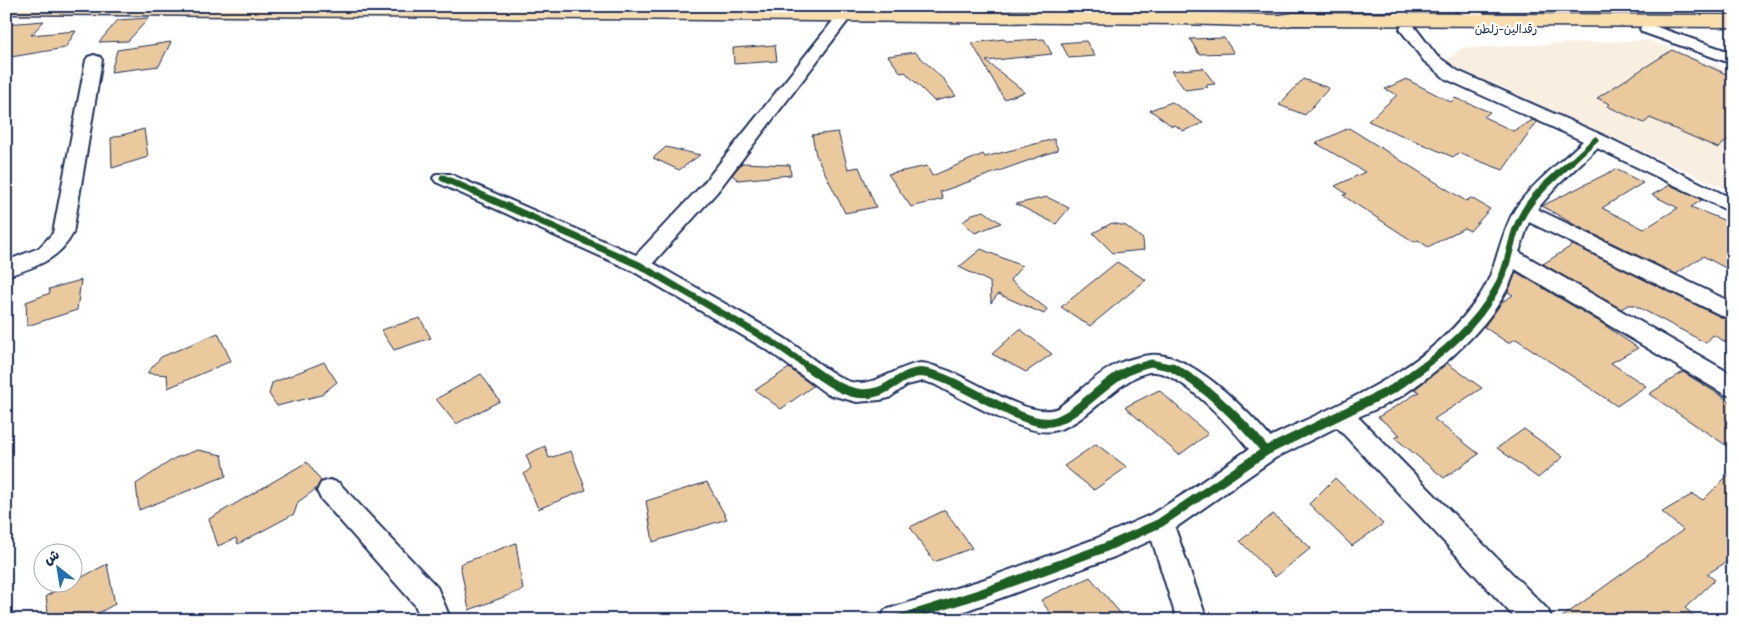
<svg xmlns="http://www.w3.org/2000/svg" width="1739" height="626" viewBox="0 0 1739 626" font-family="Pangolin,'Playpen Sans Arabic',sans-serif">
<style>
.built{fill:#f9efe1}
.green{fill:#afdc9b;stroke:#65867c}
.building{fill:#eaca9c;stroke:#1b2f5e}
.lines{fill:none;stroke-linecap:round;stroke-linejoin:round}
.minor-casing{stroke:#1b2f5e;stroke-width:4}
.primary-casing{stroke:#1b2f5e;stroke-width:3}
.minor{fill:#fff;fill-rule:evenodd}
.primary{fill:#f9deab;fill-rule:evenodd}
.cycleway-far2-casing{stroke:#fff;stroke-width:8}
.cycleway-far1-casing{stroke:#fff;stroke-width:10}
.cycleway-casing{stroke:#fff;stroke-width:12}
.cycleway-far2{stroke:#1b5e20;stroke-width:5.5}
.cycleway-far1{stroke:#1b5e20;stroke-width:7}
.cycleway{stroke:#1b5e20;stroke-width:9}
.labels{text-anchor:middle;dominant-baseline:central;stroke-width:4.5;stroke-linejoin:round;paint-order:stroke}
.far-street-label{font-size:12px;fill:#1b2f5e;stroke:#fff}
</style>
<rect width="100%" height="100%" fill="#fff"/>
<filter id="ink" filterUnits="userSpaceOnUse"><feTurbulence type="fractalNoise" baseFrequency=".02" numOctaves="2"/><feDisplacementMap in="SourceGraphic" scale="10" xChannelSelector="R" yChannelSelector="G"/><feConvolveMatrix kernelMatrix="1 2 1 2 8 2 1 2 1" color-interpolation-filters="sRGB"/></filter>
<g filter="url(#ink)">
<polygon class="built" points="1649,40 1733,73 1733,192 1444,62 1462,48"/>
<polygon class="green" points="1462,6 1733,6 1733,8 1652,10 1467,9"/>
<g class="building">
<polygon points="149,18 128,41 99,42 118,20"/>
<polygon points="44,21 31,35 76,31 65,48 11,57 6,62 6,24"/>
<polygon points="1224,38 1234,53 1199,54 1190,39"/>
<polygon points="1004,39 1006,41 1044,39 1052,54 986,61 1025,92 1004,99 972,43"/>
<polygon points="1086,41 1095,56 1069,58 1061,43"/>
<polygon points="171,42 159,66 111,72 117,50"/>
<polygon points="775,45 777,61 734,64 733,48"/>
<polygon points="1672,50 1733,77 1733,136 1718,148 1650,118 1644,123 1607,106 1610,104 1597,98"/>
<polygon points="915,52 944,80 956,96 934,101 905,72 901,73 888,56"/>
<polygon points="1203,68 1215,84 1206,85 1208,87 1185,90 1171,71"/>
<polygon points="1303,79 1329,88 1305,115 1279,105"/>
<polygon points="1406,79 1451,102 1455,98 1490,112 1484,117 1513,131 1533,120 1537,122 1503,170 1458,153 1453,157 1368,121 1397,95 1385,89"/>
<polygon points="1172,102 1203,123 1183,131 1175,125 1172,126 1150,110"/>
<polygon points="1349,128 1466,201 1471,198 1490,209 1470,231 1464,228 1428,247 1418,240 1414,242 1348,199 1343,195 1347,194 1335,186 1365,172 1316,143"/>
<polygon points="144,129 148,157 112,168 111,138"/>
<polygon points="838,132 848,169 859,167 876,207 845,213 816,155 812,135"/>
<polygon points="1054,139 1058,150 940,192 943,199 911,207 888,174 927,166 932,176 983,154 985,157"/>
<polygon points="666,147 700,155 679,170 653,158"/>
<polygon points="742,163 790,165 791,175 738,180 732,175"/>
<polygon points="1616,169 1643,183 1602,208 1644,229 1678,208 1652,195 1670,185 1702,200 1691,207 1731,223 1726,231 1733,234 1733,272 1703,256 1676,274 1575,225 1542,206"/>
<polygon points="1047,197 1069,208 1056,224 1016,204"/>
<polygon points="984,211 1001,223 975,233 963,222 972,214"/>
<polygon points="1112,223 1126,226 1143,239 1144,250 1113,253 1093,233"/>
<polygon points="1573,245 1733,323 1733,346 1713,335 1706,343 1634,305 1628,305 1621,309 1543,264"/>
<polygon points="981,249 1022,266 1010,280 1047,309 1044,314 998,294 991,303 990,282 959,267"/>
<polygon points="1117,262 1146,280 1090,326 1061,307"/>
<polygon points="1516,272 1600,322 1638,348 1611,363 1646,386 1617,406 1516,339 1508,343 1484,327 1502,302 1513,295 1508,292"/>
<polygon points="81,280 77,310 27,326 26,302 50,293 49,289"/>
<polygon points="420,318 431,338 394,350 381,330"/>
<polygon points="1020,329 1052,354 1026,372 992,354"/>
<polygon points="218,333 231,361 168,388 167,375 147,373 161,357"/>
<polygon points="324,362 337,382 321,395 277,406 269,394 272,383"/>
<polygon points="1447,363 1482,388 1434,419 1479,454 1444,478 1395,438 1400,435 1378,417 1419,392 1415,389"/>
<polygon points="789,368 813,386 781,409 755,390"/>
<polygon points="1683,372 1733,403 1733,450 1649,394"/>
<polygon points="481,374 500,401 456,424 436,399"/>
<polygon points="1159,390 1208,434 1179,455 1125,407"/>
<polygon points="1524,429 1563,457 1538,478 1497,448"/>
<polygon points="1096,444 1127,467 1094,490 1064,466"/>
<polygon points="545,446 549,458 571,451 586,490 538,509 524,474 531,468 526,455"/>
<polygon points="198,450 222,455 226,476 139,510 136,484 175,458"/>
<polygon points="307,462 321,481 316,489 298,502 294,514 238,544 236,538 218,546 209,519"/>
<polygon points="1733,470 1733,558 1707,574 1715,580 1685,608 1700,620 1558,620 1683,530 1662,512 1693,494 1703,500"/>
<polygon points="1335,478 1383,524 1352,546 1309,504"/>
<polygon points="707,482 727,519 653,542 646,501"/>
<polygon points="945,510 972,548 934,562 910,527"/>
<polygon points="1273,514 1311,548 1275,577 1240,541"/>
<polygon points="516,543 523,590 469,610 460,564"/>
<polygon points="107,564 115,604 86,620 49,620 46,596"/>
<polygon points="1090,577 1126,620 1055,620 1041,600"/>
</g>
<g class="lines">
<defs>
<g id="minor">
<polygon points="1078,6 1093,6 1097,18 1094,21 1084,21"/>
<polygon points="1398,6 1413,6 1402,22 1397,24 1389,19"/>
<polygon points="1448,6 1468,6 1491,17 1494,20 1491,23 1481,23"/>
<path d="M845,10L853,15L850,18L717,192L653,263C696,288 741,312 784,338C804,351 822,368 843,379C870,393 894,366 921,363C927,363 934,366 940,368C971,376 1028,421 1058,408C1074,396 1099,372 1117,364C1126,360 1140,356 1150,355C1189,350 1247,410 1270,437C1345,401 1428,370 1478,298C1497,272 1498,239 1514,211C1527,188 1563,160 1583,141L1446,79L1424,61L1402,32L1400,29L1402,26H1414L1436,55L1458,71L1602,135L1733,199V213L1597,148L1558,185L1537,209L1733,303V321L1529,222L1519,252L1733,375V396L1724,394L1515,269C1503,316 1442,369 1403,395C1389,404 1373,410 1358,417L1548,610L1552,620H1517L1337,427L1275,458L1175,528L1207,620H1177L1152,540L1114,557L940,620H881L885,610L982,580L1095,539L1150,515L1184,494L1249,449C1232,428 1178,367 1149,372C1131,376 1118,389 1104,400C1089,412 1073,427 1053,431C1026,437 959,397 934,384L923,381L907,385L889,398L880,400L857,402L827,394L769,351L631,270L436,182L433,178L436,174H450L636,255L703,184L840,12Z"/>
<polygon points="1648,24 1733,53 1733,64 1642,32 1640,29 1642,26"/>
<path d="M94,55L100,57L102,60L73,233C59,260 34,268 6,276V261L39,248L53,233L86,60L88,57Z"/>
<polygon points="330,480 339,483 437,587 451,620 421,620 415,605 321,499 317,491 321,483"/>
</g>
<polygon id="primary" points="6,6 459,6 1181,12 1280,15 1293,13 1733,15 1733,27 1293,25 1280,27 1181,24 6,14"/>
</defs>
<use href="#minor" class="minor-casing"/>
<use href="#primary" class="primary-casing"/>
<use href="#minor" class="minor"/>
<use href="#primary" class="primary"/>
<defs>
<polyline id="cycleway-far2" points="1570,163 1596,139"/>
<g id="cycleway-far1">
<polyline points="443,178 639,265 777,345 810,368"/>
<polyline points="1133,368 1151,363 1174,368"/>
<path d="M1421,368C1454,345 1488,312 1503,274C1511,253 1512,231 1524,212C1535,193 1555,177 1571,162"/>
</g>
<g id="cycleway">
<path d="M808,367C829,382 853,401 880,391C895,385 908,370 925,373C960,378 1021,427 1051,422C1077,418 1107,376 1137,367"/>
<path d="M1172,367C1210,389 1239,418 1266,451"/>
<polyline points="896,620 982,593 1104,548 1160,523 1266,451 1393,389 1423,367"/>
</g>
</defs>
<use href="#cycleway-far2" class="cycleway-far2-casing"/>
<use href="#cycleway-far1" class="cycleway-far1-casing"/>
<use href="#cycleway" class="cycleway-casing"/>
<use href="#cycleway-far2" class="cycleway-far2"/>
<use href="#cycleway-far1" class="cycleway-far1"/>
<use href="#cycleway" class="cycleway"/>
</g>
</g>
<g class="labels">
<g class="far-street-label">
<text x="1506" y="29">رقدالين-زلطن</text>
</g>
</g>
<rect width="1739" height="626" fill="none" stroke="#fff" stroke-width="25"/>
<rect x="12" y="12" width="1714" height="601" fill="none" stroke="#1b2f5e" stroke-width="2" filter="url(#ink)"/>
<g transform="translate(58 568) rotate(329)"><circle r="24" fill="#ffffff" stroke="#a4acbf"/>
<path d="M0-4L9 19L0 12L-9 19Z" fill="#1f6fb2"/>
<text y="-8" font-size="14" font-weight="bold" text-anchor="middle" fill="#1b2f5e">ش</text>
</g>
</svg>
